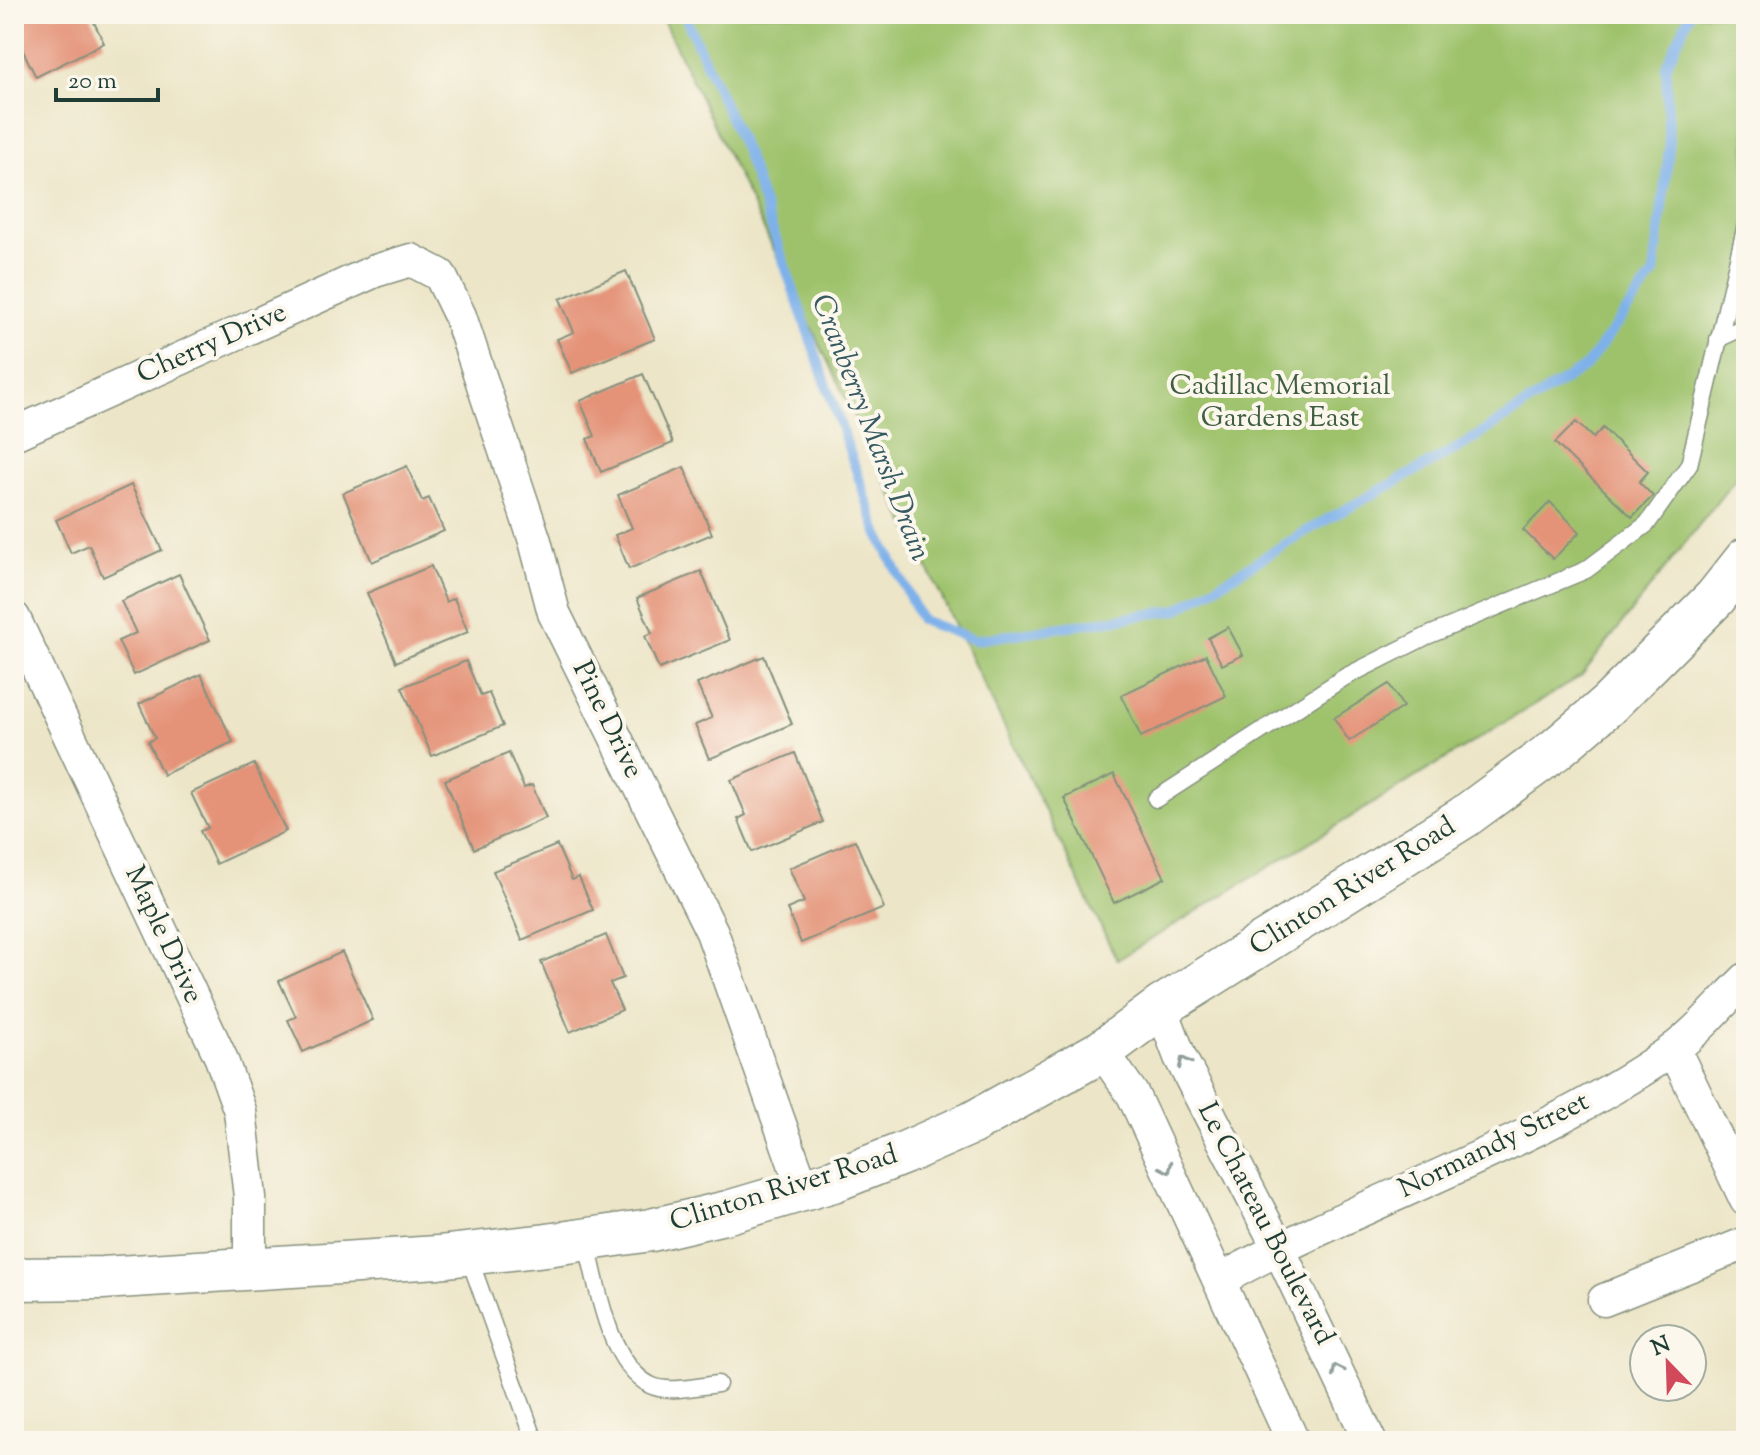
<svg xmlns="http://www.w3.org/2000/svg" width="1760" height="1455" viewBox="0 0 1760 1455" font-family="'Sorts Mill Goudy',serif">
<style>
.green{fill:#9ec26c;stroke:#5e8050;stroke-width:2}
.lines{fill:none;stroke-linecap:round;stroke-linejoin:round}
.stream{stroke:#7eb1ea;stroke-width:10}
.building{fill:#e49378}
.service-casing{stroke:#86917e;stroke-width:19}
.minor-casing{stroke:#86917e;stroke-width:35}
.tertiary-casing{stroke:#86917e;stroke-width:45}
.service{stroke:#fff;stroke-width:16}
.minor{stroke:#fff;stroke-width:32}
.tertiary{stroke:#fff;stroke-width:42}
.oneway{stroke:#8f9e9a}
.labels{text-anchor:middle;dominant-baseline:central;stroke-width:8;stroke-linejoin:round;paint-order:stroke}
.street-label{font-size:28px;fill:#1f3d34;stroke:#fbf7ec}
.park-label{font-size:28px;fill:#3f5e42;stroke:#fbf7ec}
.water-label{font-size:30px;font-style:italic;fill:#375a62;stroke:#fbf7ec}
</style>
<rect width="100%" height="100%" fill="#fbf7ec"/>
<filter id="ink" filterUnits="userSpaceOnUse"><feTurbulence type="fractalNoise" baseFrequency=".0125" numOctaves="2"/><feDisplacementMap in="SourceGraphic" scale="16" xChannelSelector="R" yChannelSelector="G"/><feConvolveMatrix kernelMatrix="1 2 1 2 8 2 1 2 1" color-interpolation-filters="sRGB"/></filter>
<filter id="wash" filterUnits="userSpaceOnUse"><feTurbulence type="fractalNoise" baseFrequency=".006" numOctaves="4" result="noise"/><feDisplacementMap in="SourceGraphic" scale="32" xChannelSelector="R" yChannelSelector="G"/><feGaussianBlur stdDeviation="1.8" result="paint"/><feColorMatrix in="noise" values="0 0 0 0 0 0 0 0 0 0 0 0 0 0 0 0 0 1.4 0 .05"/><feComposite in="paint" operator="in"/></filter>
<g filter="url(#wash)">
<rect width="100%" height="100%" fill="#ece5c7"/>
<polygon class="green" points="660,14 1746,14 1746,465 1581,676 1117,960"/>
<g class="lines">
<polyline class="stream" points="684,14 745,151 878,533 921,620 975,640 1177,610 1315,526 1465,444 1586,366 1654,274 1669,149 1666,66 1690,14"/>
</g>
<g id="blocks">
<g class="building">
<polygon points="14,14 90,14 104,43 36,77 14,33"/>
<polygon points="626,271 655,339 572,373 557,339 574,332 560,299"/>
<polygon points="643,374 673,443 601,472 587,439 595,436 580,401"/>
<polygon points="1576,422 1593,438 1603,428 1648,472 1639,482 1653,496 1632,517 1555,443"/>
<polygon points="407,466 422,501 429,498 444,531 372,562 343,493"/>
<polygon points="684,467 712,534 629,569 615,535 632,528 618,495"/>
<polygon points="131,485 162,550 103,577 89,545 71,553 56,520"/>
<polygon points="1550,502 1580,532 1553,559 1523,530"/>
<polygon points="431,566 446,602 454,598 468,632 396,662 367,593"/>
<polygon points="701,571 730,640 659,669 645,636 652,633 637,598"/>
<polygon points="179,574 210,640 134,675 118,641 136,633 121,601"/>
<polygon points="1228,627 1243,655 1222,665 1208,638"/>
<polygon points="1206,655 1226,696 1141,737 1121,695"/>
<polygon points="764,656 792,724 709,759 695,725 712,718 697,684"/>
<polygon points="466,661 481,696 489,693 503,726 432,756 402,687"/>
<polygon points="201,674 233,742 163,775 148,742 155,738 139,704"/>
<polygon points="1389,684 1403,707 1349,741 1334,718"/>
<polygon points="509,753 524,788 532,785 546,818 474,849 445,780"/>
<polygon points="795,753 823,822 752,852 738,819 746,815 731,780"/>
<polygon points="254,764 286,831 216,864 200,831 208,828 191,793"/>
<polygon points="1114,774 1165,878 1114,903 1064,798"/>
<polygon points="855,840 884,908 801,943 787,909 804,902 789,868"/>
<polygon points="557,845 572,880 579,877 593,910 522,940 493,871"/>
<polygon points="606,935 623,978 610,983 622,1010 570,1032 541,962"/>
<polygon points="342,952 373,1020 303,1052 288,1020 296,1017 279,981"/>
</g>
</g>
</g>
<g filter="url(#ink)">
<use href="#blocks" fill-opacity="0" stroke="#86917e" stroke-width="2"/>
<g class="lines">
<defs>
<g id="service">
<polyline points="1718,339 1746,326"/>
<polyline points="1156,799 1345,677 1427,636 1586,570 1647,524 1689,465 1746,225"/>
<path d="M586,1240C597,1283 607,1362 650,1385C668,1394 699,1386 718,1384"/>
<polyline points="468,1255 535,1441"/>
</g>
<g id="minor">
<polyline points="14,434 375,271 411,260 440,275 460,316 535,541 554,613 712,932 803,1189"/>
<polyline points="14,618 221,1058 240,1111 250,1197 250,1268"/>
<polyline points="1161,1007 1180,1057 1278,1247 1370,1441"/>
<polyline points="1674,1049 1746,1200"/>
<polyline points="1102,1051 1133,1095 1293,1441"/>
<path d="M1220,1280C1367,1198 1532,1148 1671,1051C1698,1032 1722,1002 1746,979"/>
<polyline points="1604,1300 1746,1243"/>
</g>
<polyline id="tertiary" points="14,1279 102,1278 438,1257 547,1245 651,1230 728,1212 833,1181 904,1153 972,1123 1102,1051 1161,1007 1464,817 1555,750 1608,705 1715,598 1746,559"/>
</defs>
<use href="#service" class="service-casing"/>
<use href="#minor" class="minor-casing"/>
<use href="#tertiary" class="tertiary-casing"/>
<use href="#service" class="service"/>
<use href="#minor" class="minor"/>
<use href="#tertiary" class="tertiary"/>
</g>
<defs><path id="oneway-chevron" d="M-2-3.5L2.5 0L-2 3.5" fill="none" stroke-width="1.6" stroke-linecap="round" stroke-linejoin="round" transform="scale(2)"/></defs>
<g class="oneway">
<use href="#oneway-chevron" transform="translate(1184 1062) rotate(-115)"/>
<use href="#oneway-chevron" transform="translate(1167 1168) rotate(65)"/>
<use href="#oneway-chevron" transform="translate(1337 1370) rotate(-116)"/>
</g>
</g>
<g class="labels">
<g class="street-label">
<text transform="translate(212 344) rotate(-24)">Cherry Drive</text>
<text transform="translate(607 720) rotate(64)">Pine Drive</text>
<text transform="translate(1353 887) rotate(-32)">Clinton River Road</text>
<text transform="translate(163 935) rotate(65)">Maple Drive</text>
<text transform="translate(1494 1146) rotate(-26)">Normandy Street</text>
<text transform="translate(784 1189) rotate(-17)">Clinton River Road</text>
<text transform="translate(1265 1224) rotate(63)">Le Chateau Boulevard</text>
</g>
<g class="park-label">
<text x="1280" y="387">Cadillac Memorial<tspan x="1280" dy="32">Gardens East</tspan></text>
</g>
<g class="water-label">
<text transform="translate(870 428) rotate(69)">Cranberry Marsh Drain</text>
</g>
</g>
<rect width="1760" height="1455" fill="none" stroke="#fbf7ec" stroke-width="48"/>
<g transform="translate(1668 1363) rotate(337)"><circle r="38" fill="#fbf7ec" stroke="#a3ada2" stroke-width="2"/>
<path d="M0-6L14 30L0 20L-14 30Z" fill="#d1495b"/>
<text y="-12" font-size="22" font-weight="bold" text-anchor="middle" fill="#1f3d34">N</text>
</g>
<path d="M56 88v12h102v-12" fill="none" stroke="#1f3d34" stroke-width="4"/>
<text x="68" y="88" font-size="24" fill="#1f3d34" stroke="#fbf7ec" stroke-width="6" paint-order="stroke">20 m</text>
</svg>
